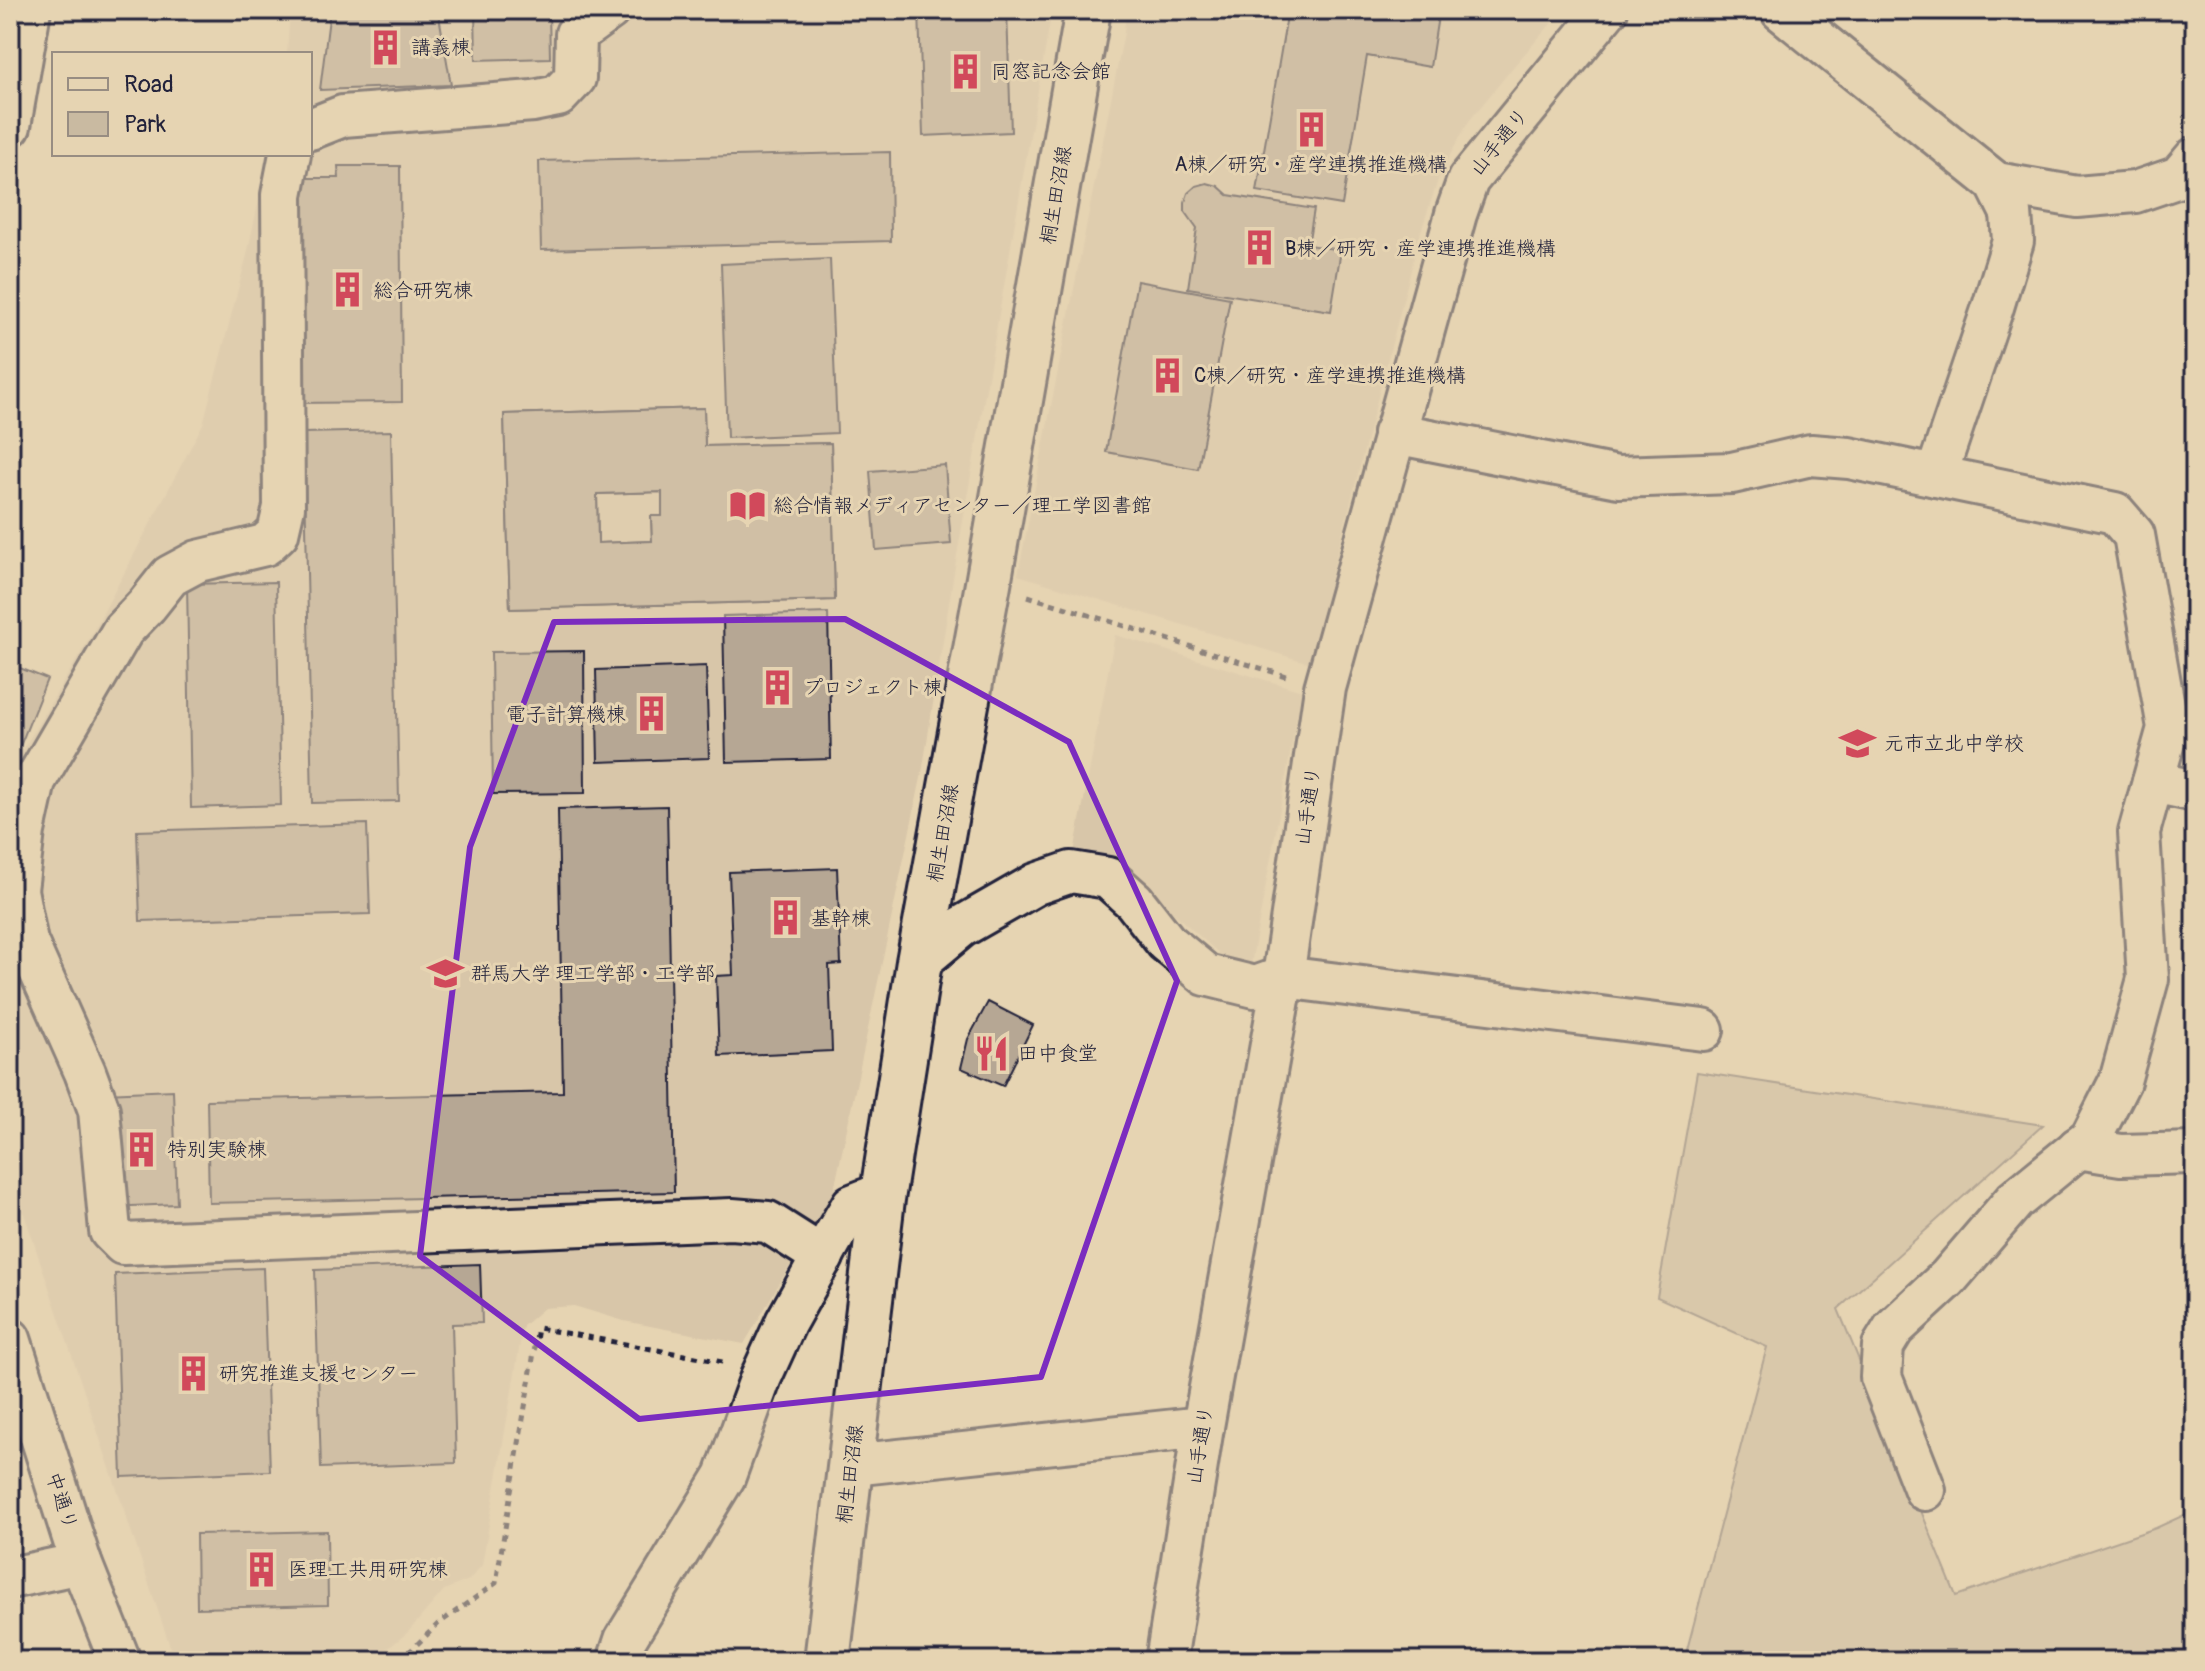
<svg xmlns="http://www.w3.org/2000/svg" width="2205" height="1671" viewBox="0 0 2205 1671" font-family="Pangolin,'Klee One',sans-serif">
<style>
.built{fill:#d8c6a9}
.green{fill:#c9baa1;stroke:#766e6e;stroke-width:2}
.building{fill:#b6a794;stroke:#22223b;stroke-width:2;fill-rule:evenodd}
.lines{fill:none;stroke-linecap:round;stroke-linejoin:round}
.minor-casing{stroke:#22223b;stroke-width:46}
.major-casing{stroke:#22223b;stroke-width:50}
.path{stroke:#22223b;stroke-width:5;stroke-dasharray:6 6;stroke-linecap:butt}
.minor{stroke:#e6d4b2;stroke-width:40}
.major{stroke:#e6d4b2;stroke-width:44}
.marked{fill:none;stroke:#7b2cbf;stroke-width:6;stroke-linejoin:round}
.labels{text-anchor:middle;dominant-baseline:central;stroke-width:6;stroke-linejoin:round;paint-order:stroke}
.poi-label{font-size:20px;fill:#22223b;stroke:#e6d4b2;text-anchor:start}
.street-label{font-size:20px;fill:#22223b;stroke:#e6d4b2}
</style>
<rect width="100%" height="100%" fill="#e6d4b2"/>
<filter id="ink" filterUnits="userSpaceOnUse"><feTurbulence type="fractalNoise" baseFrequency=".0125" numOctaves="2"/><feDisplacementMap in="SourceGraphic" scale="16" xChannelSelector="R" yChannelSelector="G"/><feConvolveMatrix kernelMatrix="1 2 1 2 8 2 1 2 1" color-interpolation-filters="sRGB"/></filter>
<g filter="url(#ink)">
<g class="built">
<polygon points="290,10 1052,10 953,578 922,773 834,1190 744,1344 624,1321 574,1306 544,1308 523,1326 482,1565 469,1580 444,1590 408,1632 385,1651 357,1661 175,1661 10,1172 10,765 24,748 91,636 203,424 247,255 269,154 310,154 310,54 287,54"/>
<polygon points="1126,10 1563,10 1514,66 1469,121 1441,171 1421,231 1309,663 1018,575 1124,33"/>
<polygon points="1115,635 1302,691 1251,964 1222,956 1117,863 1073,858"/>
</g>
<polygon class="green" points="1697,1072 2043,1125 1838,1309 1956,1596 2156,1528 2195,1510 2195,1661 1684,1661 1767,1347 1657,1297"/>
<g class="building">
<polygon points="330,10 438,10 451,85 320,90"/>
<polygon points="475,10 549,10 550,58 476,60"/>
<polygon points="919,10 1007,10 1011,132 923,136"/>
<polygon points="1288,10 1439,10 1430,67 1367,56 1342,205 1257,191"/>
<polygon points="890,152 891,241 541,250 539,161"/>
<polygon points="338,166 400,166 402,402 294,403 292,178 339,178"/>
<polygon points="1207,183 1218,186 1228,195 1314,209 1308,245 1341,250 1331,311 1188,288 1197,228 1185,211 1185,202 1188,193 1196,186"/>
<polygon points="830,259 837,433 727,438 721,264"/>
<polygon points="1137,281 1230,298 1198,469 1106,452"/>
<path d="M704,408L705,446L831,443L835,600L510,609L504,414ZM662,492V516H651L652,541L598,543L597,494Z"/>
<path d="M704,408L705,446L831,443L835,600L510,609L504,414ZM662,492V516H651L652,541L598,543L597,494Z"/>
<polygon points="391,431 399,801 312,803 304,433"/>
<polygon points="945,465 951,544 876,550 870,471"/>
<polygon points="276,582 281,805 191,808 187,584"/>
<polygon points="828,613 831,759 726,762 723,616"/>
<polygon points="584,651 585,793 493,794 491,652"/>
<polygon points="10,664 47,679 16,756 10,753"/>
<polygon points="706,666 709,758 598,762 596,670"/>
<polygon points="667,806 674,1192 209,1203 207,1100 563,1092 558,809"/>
<polygon points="367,824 370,914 140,921 137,831"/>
<polygon points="837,868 841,964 829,965 832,1051 719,1056 716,976 733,975 729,872"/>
<polygon points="988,1002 1033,1025 1003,1086 961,1068 968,1039"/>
<polygon points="173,1090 177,1204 109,1207 105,1093"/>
<polygon points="480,1264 482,1323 452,1324 456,1463 321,1468 315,1270"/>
<polygon points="263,1268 270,1471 122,1477 115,1274"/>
<polygon points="327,1531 328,1605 197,1608 196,1534"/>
</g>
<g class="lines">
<defs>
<g id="minor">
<polyline points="1781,10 1996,183 2011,213 2013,241 1993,307 1936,476"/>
<polyline points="10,126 30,10"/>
<polyline points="310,129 343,116 533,101 558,96 575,78 576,34 609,10"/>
<polyline points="290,154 282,195 284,507 278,533 265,545 198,561 170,576 147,605 123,630 35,781 24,831 17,890 27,942 85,1072 99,1110 110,1231 123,1244 732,1219 768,1222 823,1257"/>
<polyline points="1996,183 2077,197 2135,192 2179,177 2195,158"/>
<polyline points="1394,433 1618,477 1732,473 1811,455 1849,458 2115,513 2134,535 2168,728 2139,832 2148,979 2120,1081 2091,1138 2015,1200 1948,1278 1894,1328 1883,1346 1881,1377 1925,1490"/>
<polyline points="2153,782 2195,791"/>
<polyline points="919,962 961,927 1036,884 1071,872 1108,878 1134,901 1166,942 1206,975 1255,987 1283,977 1703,1030"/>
<polyline points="2078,1148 2121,1155 2195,1153"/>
<polyline points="10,1339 81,1563 120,1661"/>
<polyline points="852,1465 1203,1427"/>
<polyline points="10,1578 81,1563"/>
<polyline points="618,1661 625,1640 725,1476 761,1377 786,1322 831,1241 852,1205 867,1199 882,1199"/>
<polyline points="1166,1661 1203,1427 1283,977 1325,688 1456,214 1468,180 1607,10"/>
</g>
<polyline id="major" points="827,1661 882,1199 919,962 988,584 1088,10"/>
</defs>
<use href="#minor" class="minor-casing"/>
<use href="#major" class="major-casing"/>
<g class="path">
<polyline points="1028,596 1289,677"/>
<polyline points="400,1661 438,1624 496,1583 538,1328 728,1363"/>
</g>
<use href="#minor" class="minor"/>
<use href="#major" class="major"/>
</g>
</g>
<path d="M0 0H2205V1671H0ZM845,619L1069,742L1177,981L1041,1377L639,1419L420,1256L470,847L554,622Z" fill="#e6d4b2" fill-opacity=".55" fill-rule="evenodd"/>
<path class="marked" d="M845,619L1069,742L1177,981L1041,1377L639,1419L420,1256L470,847L554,622Z"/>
<defs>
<symbol id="building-bare" viewBox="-9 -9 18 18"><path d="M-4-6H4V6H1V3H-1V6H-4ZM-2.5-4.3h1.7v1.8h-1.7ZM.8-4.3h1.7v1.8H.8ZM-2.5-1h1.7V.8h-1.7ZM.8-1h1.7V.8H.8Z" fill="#d1495b" stroke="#e6d4b2" stroke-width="2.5" paint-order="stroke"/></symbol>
<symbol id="library-bare" viewBox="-9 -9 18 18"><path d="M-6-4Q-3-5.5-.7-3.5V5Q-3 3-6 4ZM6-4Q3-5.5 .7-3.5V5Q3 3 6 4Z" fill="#d1495b" stroke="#e6d4b2" stroke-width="2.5" paint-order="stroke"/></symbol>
<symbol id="school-bare" viewBox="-9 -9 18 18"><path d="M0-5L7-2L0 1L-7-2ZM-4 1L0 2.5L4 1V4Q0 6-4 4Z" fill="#d1495b" stroke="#e6d4b2" stroke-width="2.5" paint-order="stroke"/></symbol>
<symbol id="university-bare" viewBox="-9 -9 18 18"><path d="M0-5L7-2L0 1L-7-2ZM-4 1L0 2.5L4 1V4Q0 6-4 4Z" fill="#d1495b" stroke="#e6d4b2" stroke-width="2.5" paint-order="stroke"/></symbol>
<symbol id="restaurant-bare" viewBox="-9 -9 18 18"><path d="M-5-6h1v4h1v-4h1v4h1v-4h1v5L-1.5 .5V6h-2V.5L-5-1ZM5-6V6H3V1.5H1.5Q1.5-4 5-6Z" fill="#d1495b" stroke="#e6d4b2" stroke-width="2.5" paint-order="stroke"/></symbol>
</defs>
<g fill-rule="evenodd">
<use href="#building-bare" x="360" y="22" width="51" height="51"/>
<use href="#building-bare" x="940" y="46" width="51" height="51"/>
<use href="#building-bare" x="1286" y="104" width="51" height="51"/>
<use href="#building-bare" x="1234" y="222" width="51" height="51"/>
<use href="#building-bare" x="322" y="264" width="51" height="51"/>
<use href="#building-bare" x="1142" y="350" width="51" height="51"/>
<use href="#library-bare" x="722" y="480" width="51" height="51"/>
<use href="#building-bare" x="752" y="662" width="51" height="51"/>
<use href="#building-bare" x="626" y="688" width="51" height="51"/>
<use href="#school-bare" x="1832" y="718" width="51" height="51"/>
<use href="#building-bare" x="760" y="892" width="51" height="51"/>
<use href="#university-bare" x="420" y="948" width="51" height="51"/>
<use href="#restaurant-bare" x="966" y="1028" width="51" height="51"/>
<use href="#building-bare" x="116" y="1124" width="51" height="51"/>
<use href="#building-bare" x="168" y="1348" width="51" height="51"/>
<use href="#building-bare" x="236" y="1544" width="51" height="51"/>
</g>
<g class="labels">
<g class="poi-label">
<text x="411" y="47">講義棟</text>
<text x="991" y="71">同窓記念会館</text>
<text x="1311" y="164" text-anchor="middle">A棟／研究・産学連携推進機構</text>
<text x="1285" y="248">B棟／研究・産学連携推進機構</text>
<text x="373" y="290">総合研究棟</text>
<text x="1194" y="375">C棟／研究・産学連携推進機構</text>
<text x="773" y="505">総合情報メディアセンター／理工学図書館</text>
<text x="803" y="687">プロジェクト棟</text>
<text x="626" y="714" text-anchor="end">電子計算機棟</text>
<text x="1884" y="743">元市立北中学校</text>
<text x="811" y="918">基幹棟</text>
<text x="471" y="973">群馬大学 理工学部・工学部</text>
<text x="1018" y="1053">田中食堂</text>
<text x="167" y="1149">特別実験棟</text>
<text x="219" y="1373">研究推進支援センター</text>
<text x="288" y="1569">医理工共用研究棟</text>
</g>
<g class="street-label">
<text transform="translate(1499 142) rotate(-51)">山手通り</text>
<text transform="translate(1056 195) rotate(-80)">桐生田沼線</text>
<text transform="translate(1308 806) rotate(-82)">山手通り</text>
<text transform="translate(943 833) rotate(-80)">桐生田沼線</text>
<text transform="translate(1200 1445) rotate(-81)">山手通り</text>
<text transform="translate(850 1474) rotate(-83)">桐生田沼線</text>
<text transform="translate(62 1501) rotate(72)">中通り</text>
</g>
</g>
<rect width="2205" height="1671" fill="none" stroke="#e6d4b2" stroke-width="40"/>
<rect x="20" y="20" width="2165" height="1631" fill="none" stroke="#22223b" stroke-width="3" filter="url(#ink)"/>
<rect x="52" y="52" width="260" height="104" fill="#e6d4b2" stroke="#988d82" stroke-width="2"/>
<rect x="68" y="78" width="40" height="12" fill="#e6d4b2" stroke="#988d82" stroke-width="2"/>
<text x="124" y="92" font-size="24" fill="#22223b">Road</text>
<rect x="68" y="112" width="40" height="24" fill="#c9baa1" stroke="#988d82" stroke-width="2"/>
<text x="124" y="132" font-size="24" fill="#22223b">Park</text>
</svg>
